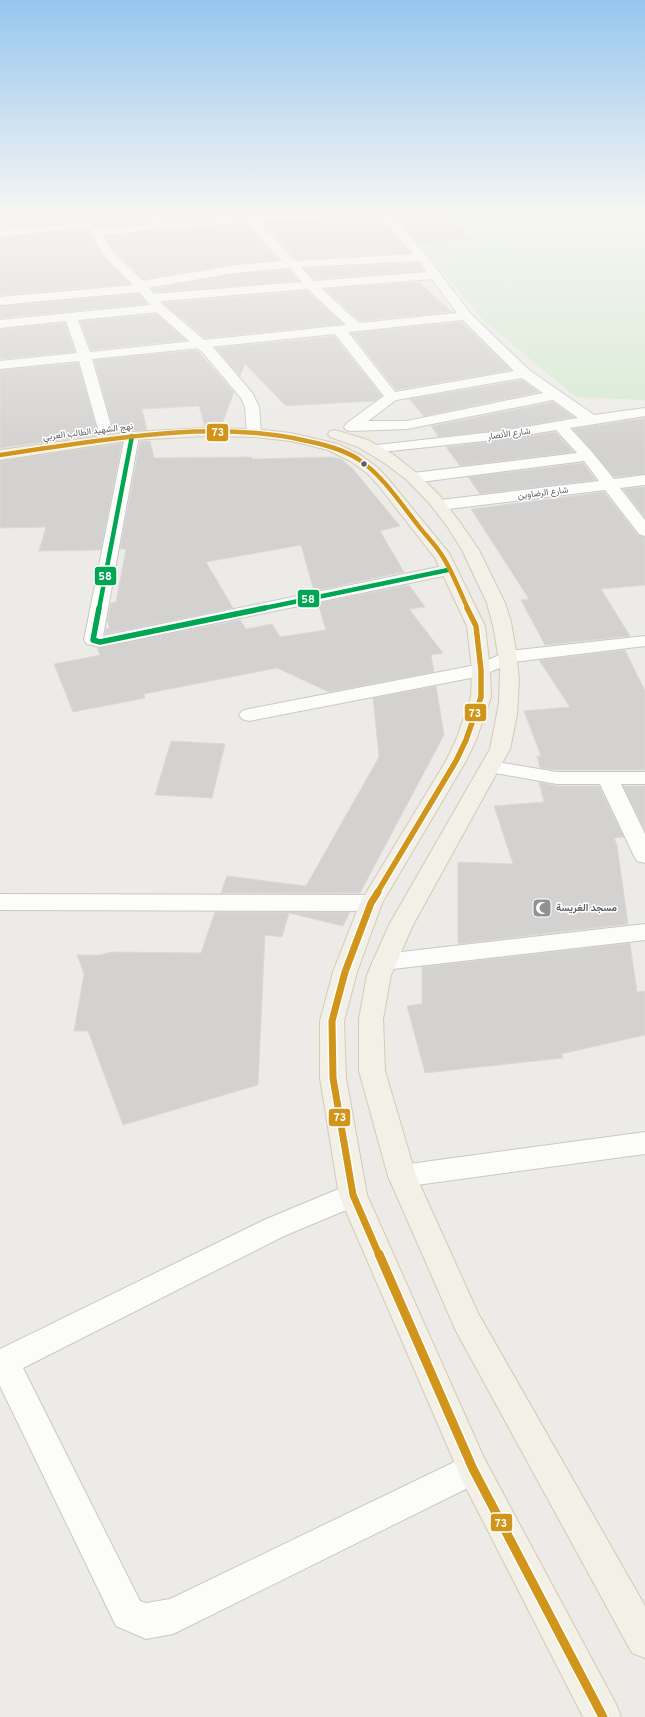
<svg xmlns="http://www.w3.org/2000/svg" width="645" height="1717" viewBox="0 0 645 1717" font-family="Overpass,Vazirmatn,sans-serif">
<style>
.green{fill:#d6e9d2}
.building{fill:#d3d2d0;stroke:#dcdad6}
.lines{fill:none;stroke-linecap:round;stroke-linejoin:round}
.minor-casing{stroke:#c8c8c8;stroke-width:2}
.tertiary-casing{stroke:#c8c8c8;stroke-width:2}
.primary-casing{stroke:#d5cab4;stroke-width:2}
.minor{fill:#fcfcfb;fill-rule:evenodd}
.tertiary{fill:#fcfcfb;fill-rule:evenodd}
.primary{fill:#f3f0e8;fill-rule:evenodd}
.bus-1-far1-casing{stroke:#fff;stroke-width:6}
.bus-1-casing{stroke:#fff;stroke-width:8}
.bus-2-far3-casing{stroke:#fff;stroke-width:6}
.bus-2-far2-casing{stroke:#fff;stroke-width:8}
.bus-2-far1-casing{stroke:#fff;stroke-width:10}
.bus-2-casing{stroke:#fff;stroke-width:12}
.bus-1-far1{stroke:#00a651;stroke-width:4.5}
.bus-1{stroke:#00a651;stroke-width:5.5}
.bus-2-far3{stroke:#d0951a;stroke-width:4.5}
.bus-2-far2{stroke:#d0951a;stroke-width:5.5}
.bus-2-far1{stroke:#d0951a;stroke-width:7}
.bus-2{stroke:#d0951a;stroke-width:9}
.bus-dot{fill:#5c6166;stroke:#fff;stroke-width:1.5}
.labels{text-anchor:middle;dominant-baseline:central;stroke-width:3;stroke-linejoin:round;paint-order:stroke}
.far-street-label{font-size:9px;fill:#5c6166;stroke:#fff}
.poi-label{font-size:10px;font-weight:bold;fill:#5c6166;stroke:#fff;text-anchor:start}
.line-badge{stroke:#fff;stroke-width:1.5}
.badge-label{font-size:11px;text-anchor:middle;font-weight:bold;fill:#fff}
</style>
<rect width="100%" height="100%" fill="#edebe7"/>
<polygon class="green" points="506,211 645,211 645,400 576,397 484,321 397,219"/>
<g class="building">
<polygon points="0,211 142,211 148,223 96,228 89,232 101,255 130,284 0,295 0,238 91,228 94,225 92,222 87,221 0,229"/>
<polygon points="156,211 242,211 243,214 162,222"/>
<polygon points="394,211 412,211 412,214 449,214 473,240 418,244 395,217"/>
<polygon points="382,216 384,222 410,253 296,259 262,222"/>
<polygon points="248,223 254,233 279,260 236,264 143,279 112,249 105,236"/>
<polygon points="418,263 424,271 315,279 304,268"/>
<polygon points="288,270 299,281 154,292 152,289 236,274"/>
<polygon points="419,282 452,312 360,321 325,289"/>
<polygon points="307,291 343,324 205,338 163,303"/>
<polygon points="139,294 147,304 0,318 0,306"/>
<polygon points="156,314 186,340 91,350 80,321"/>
<polygon points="462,322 511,370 396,390 351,333"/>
<polygon points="65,323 75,352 0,359 0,329"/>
<polygon points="334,336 382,396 375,401 286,406 245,364 240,376 216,348"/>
<polygon points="197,350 234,392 221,427 205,427 199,406 142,409 147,430 110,433 113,429 94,360"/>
<polygon points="78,363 97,429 99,433 104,434 0,448 0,370"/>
<polygon points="522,380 539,392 424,416 409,399"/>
<polygon points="553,402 574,417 502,430 439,437 431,426"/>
<polygon points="645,418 645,474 615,477 573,429"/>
<polygon points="555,432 574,452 460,466 446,447 502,440"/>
<polygon points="140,441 150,441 154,458 252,457 252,459 332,457 341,459 353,469 400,526 380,531 404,572 314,591 301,545 206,562 233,608 105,634 106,629 110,628 107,621 111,603 116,602 126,549 120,549"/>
<polygon points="122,443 101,550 39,551 46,527 0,528 0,461"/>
<polygon points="583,463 596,480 480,494 468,477"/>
<polygon points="645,487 645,518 623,489"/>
<polygon points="604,492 638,535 645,537 645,585 601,589 630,636 545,645 521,600 529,599 471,509"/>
<polygon points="409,585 425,607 409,609 443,653 431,655 434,672 329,692 277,668 144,694 145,698 73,712 54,664 100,655 97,648 240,620 246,629 272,624 280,637 326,630 318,603"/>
<polygon points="625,650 645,691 645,770 557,770 540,768 537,756 541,756 524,711 570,707 539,660"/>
<polygon points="436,686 444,735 360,893 221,893 227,876 306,886 379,757 373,698"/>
<polygon points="171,741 225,744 212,798 155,795"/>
<polygon points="539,782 557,786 599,786 624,837 614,838 617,845 628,924 458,944 458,862 513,864 494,806 544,802"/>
<polygon points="623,786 645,786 645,831"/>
<polygon points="215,912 350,912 343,926 289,913 282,937 265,935 258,1085 123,1125 88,1031 74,1031 84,974 77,955 100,955 111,952 201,953"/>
<polygon points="630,943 637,992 645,991 645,1035 561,1054 563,1058 425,1073 407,1006 422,1004 422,967"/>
</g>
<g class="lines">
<defs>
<g id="minor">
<polygon points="143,211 154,211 163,226 161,228 153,228"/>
<path d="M243,211H254L264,228L295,261L413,254L385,221L382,211H392L394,218L426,255L470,313L529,370L594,415L645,408V416L570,428L593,453L614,479L645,475V485L620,488L645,520V536L639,534L605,490L440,510L434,508L432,505L434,502L440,500L599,481L584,461L413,483L408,481L405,478L408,475L413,473L577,453L556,430L502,439L373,453L368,452L366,449L368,446L502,431L578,418L553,400L407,429L351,431L346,430L344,427L347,423L384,396L335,334L92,359L112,429L110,432L105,433L100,432L98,429L79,361L0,369V361L77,353L66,321L0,328V320L159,304L163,305L165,308L163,311L159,312L78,320L90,352L346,325L308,289L151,302L147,301L145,298L147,295L151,294L302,282L289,268L236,273L147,288L145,291L141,292L0,305V297L134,285L136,282L140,281L236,265L282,261L255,232ZM419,261L427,272L314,281L301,267ZM432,279L457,313L359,323L321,288ZM463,320L514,371L395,392L348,332ZM522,378L543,393L407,421H368L396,400Z"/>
<polygon points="87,222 91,223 93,225 91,227 0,237 0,231"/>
<polygon points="132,432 137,433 139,436 103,636 448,565 454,566 457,570 454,574 448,575 100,647 87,644 84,640 125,436 127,433"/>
<polygon points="645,636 645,646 513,662 481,676 249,721 242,719 239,715 242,711 249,709 476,665 509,651"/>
<polygon points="491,761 557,772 645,772 645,784 621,784 645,834 645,863 637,861 634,856 600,784 557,784 484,771 481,767 484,763"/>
<polygon points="0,894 371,895 379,898 382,903 379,908 371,911 0,910"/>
<polygon points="645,924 645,940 384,970 376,968 372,962 376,956 384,954"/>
<polygon points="645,1132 645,1154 402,1187 392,1184 388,1176 392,1168 402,1165"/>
<polygon points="353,1183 363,1187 367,1195 363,1203 284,1236 23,1368 140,1601 146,1603 170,1599 473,1453 484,1458 489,1469 484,1480 173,1634 146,1639 116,1626 0,1386 0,1349 264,1220"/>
</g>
<polygon id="tertiary" points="318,211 387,211 382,214 252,221 103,235 111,250 144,282 163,305 214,348 253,394 259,407 261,433 259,436 254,437 249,436 247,433 245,407 241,398 204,354 155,311 136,288 102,254 90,232 96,229 252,215"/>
<g id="primary">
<polygon points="206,428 254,429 291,433 338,444 362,456 378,468 389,480 449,553 485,626 490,670 491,697 476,740 466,761 382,903 357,972 344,1021 346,1078 367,1195 484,1458 616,1704 621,1717 583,1717 462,1480 339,1195 320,1078 320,1021 333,972 360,903 446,761 456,740 471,697 472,670 467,626 435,558 379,486 368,474 352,462 328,450 291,441 254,437 206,436 132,440 0,460 0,450 132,432"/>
<polygon points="335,430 368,440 394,455 418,474 440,496 459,521 479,550 505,603 511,622 516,651 519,680 517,715 510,749 413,925 391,975 383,1019 385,1071 416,1176 478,1313 645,1606 645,1658 632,1653 456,1331 388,1176 359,1071 359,1019 367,975 389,925 490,749 499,703 500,668 494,630 487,603 462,550 447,526 429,503 407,480 383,462 358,447 330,437 328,434 330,431"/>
</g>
</defs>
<use href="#minor" class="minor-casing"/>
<use href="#tertiary" class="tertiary-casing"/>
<use href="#primary" class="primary-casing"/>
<use href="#minor" class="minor"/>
<use href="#tertiary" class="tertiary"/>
<use href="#primary" class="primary"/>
<defs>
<g id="bus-1-far1">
<polyline points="99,609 132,436"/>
<polyline points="260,609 448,570"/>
</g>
<polyline id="bus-1" points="99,608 93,640 100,642 265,608"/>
<path id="bus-2-far3" d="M0,455C96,441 212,418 307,441C325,445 342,449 358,459C382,475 399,501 417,524C425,535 436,545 443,557C453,573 460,592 468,609"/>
<polyline id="bus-2-far2" points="377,893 456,761 466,740 481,697 481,670 476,626 467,608"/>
<polyline id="bus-2-far1" points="378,892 371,903 345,972 332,1021 333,1078 353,1195 379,1255"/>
<polyline id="bus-2" points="379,1254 473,1469 603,1717"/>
</defs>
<use href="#bus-1-far1" class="bus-1-far1-casing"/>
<use href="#bus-1" class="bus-1-casing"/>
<use href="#bus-2-far3" class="bus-2-far3-casing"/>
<use href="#bus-2-far2" class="bus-2-far2-casing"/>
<use href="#bus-2-far1" class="bus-2-far1-casing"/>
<use href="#bus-2" class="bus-2-casing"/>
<use href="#bus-1-far1" class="bus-1-far1"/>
<use href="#bus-1" class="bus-1"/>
<use href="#bus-2-far3" class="bus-2-far3"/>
<use href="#bus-2-far2" class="bus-2-far2"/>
<use href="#bus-2-far1" class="bus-2-far1"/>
<use href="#bus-2" class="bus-2"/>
</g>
<linearGradient id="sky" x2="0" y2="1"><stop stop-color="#96c6ee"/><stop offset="0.47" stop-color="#f7f6f4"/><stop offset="1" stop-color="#f7f6f4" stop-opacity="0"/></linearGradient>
<rect width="645" height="452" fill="url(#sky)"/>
<defs>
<symbol id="mosque-square" viewBox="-11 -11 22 22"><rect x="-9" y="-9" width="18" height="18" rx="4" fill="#8f9193" stroke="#fff"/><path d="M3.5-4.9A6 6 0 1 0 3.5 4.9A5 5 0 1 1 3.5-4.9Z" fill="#fff"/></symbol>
</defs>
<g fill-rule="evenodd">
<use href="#mosque-square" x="531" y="897" width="22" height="22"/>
</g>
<circle class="bus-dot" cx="364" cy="464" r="3.5"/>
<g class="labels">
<g class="far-street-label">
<text transform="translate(88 432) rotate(-7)">نهج الشهيد الطالب العربي</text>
<text transform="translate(509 434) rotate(-8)">شارع الأنصار</text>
<text transform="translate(543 493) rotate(-7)">شارع الرضاوين</text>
</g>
<g class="poi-label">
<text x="556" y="908">مسجد الغريسة</text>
</g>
</g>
<g class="line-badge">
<rect x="206" y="423" width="23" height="19" rx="4" fill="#d0951a"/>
<rect x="94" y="566" width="23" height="20" rx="4" fill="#00a651"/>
<rect x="297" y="589" width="23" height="19" rx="4" fill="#00a651"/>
<rect x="464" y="703" width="23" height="19" rx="4" fill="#d0951a"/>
<rect x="328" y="1108" width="23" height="19" rx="4" fill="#d0951a"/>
<rect x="490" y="1513" width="23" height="19" rx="4" fill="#d0951a"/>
</g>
<g class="badge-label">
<text x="218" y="436">73</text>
<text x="105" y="580">58</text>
<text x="308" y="603">58</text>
<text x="475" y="717">73</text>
<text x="340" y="1121">73</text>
<text x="501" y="1527">73</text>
</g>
</svg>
